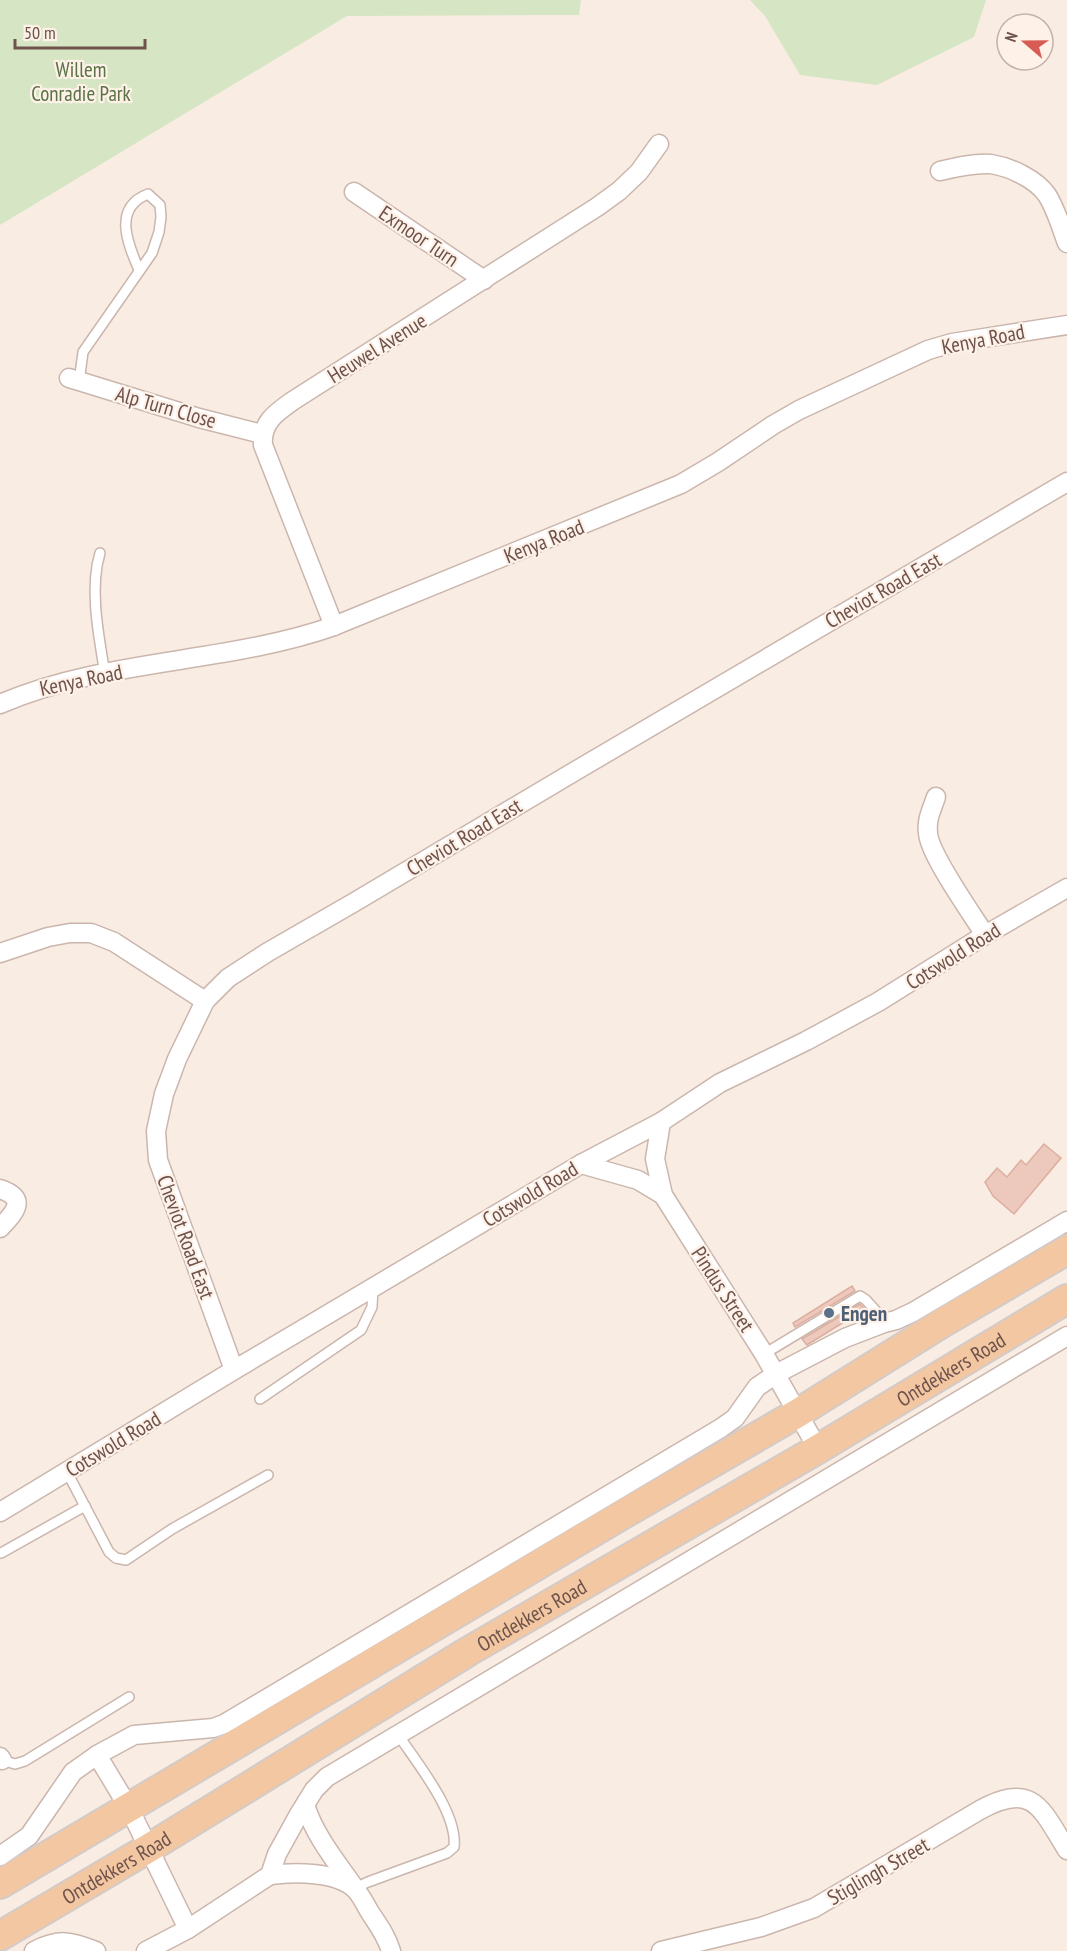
<svg xmlns="http://www.w3.org/2000/svg" width="1067" height="1951" viewBox="0 0 1067 1951" font-family="'PT Sans Narrow',sans-serif">
<style>
.green{fill:#d6e5c3}
.building{fill:#ecc8bd;stroke:#ddad9f;stroke-width:1.5}
.lines{fill:none;stroke-linecap:round;stroke-linejoin:round}
.service-casing{stroke:#cbb6ad;stroke-width:12}
.minor-casing{stroke:#cbb6ad;stroke-width:21}
.primary-casing{stroke:#d4cbc9;stroke-width:32}
.service{stroke:#fff;stroke-width:9}
.minor{stroke:#fff;stroke-width:18}
.primary{stroke:#f2c7a1;stroke-width:28}
.service-dot{fill:#5c6f8a;stroke:#fdf1e8;stroke-width:2}
.labels{text-anchor:middle;dominant-baseline:central;stroke-width:4.5;stroke-linejoin:round;paint-order:stroke}
.park-label{font-size:21px;fill:#5a7345;stroke:#fdf1e8}
.street-label{font-size:21px;fill:#6e524c;stroke:#fdf1e8}
.service-label{font-size:21px;font-weight:bold;fill:#4e5e75;stroke:#fdf1e8;text-anchor:start}
</style>
<rect width="100%" height="100%" fill="#f9ede3"/>
<g class="green">
<polygon points="0,0 581,0 579,15 347,16 0,225"/>
<polygon points="750,0 986,0 974,37 877,85 800,75 765,16"/>
</g>
<g class="building">
<polygon points="1044,1144 1061,1158 1014,1214 993,1196 985,1182 997,1168 1007,1177 1021,1160 1026,1165"/>
<polygon points="852,1286 855,1291 795,1327 793,1323"/>
<polygon points="860,1304 865,1309 807,1345 802,1339"/>
</g>
<g class="lines">
<defs>
<g id="service">
<path d="M79,382L83,352L152,253L159,232L161,217L160,205L148,194C112,208 128,244 139,270"/>
<path d="M100,553C89,589 99,637 105,674"/>
<polyline points="764,1354 860,1296 866,1300 886,1322"/>
<polyline points="260,1399 361,1330 372,1307 373,1287"/>
<polyline points="67,1472 109,1552 116,1558 126,1560 172,1529 268,1475"/>
<polyline points="1,1553 85,1506"/>
<polyline points="2,1760 15,1764 25,1761 129,1697"/>
<path d="M355,1888L368,1882L447,1853L454,1847C458,1813 417,1763 399,1736"/>
</g>
<g id="minor">
<path d="M940,171C956,167 973,163 991,164C1010,167 1036,179 1047,195C1056,209 1061,227 1067,243"/>
<polyline points="354,192 484,280"/>
<polyline points="69,378 199,418 262,434"/>
<path d="M334,626L263,445C261,422 277,412 294,400L597,207L619,191L639,172L659,144"/>
<path d="M0,704C106,658 226,664 334,626L681,484L718,462L773,425L799,410L928,350L952,343L1067,325"/>
<path d="M936,797C932,809 926,820 928,833C929,854 972,914 985,935"/>
<polyline points="0,953 48,937 70,933 91,933 114,942 205,1001"/>
<polyline points="661,1122 655,1159 663,1195 764,1354 818,1449"/>
<polyline points="581,1164 638,1180 663,1195"/>
<path d="M0,1189C29,1199 14,1213 0,1228"/>
<polyline points="234,1370 158,1160 156,1131 164,1094 177,1059 205,1001 228,978 268,952 353,903 577,770 1067,482"/>
<polyline points="0,1512 234,1370 581,1164 661,1122 720,1083 806,1041 878,1002 985,935 1067,888"/>
<polyline points="97,1755 134,1735 213,1728 224,1724 721,1428 735,1418 757,1387 776,1374 845,1338 884,1323 896,1320 913,1312 1067,1221"/>
<polyline points="0,1757 2,1760"/>
<path d="M305,1805C315,1836 335,1860 354,1887"/>
<polyline points="0,1856 29,1836 73,1772 97,1755 129,1808 188,1929"/>
<path d="M270,1875C293,1872 338,1871 356,1890C362,1897 366,1906 371,1914C379,1926 387,1937 391,1951"/>
<path d="M34,1951C59,1938 71,1941 96,1951"/>
<polyline points="146,1951 188,1929 270,1875 277,1854 298,1816 314,1790 327,1777 1067,1336"/>
<path d="M661,1951L761,1927L814,1908L980,1810C1033,1781 1041,1808 1067,1850"/>
</g>
<g id="primary">
<polyline points="0,1884 625,1513 798,1413 942,1323 1067,1250"/>
<path id="s1" d="M0,1936L149,1848L469,1651L818,1449L1067,1299"/>
</g>
</defs>
<use href="#service" class="service-casing"/>
<use href="#minor" class="minor-casing"/>
<use href="#primary" class="primary-casing"/>
<use href="#service" class="service"/>
<use href="#minor" class="minor"/>
<use href="#primary" class="primary"/>
</g>
<circle class="service-dot" cx="829" cy="1313" r="6"/>
<g class="labels">
<g class="park-label">
<text x="81" y="69">Willem<tspan x="81" dy="24">Conradie Park</tspan></text>
</g>
<g class="street-label">
<text transform="translate(419 236) rotate(34)">Exmoor Turn</text>
<text transform="translate(983 339) rotate(-11)">Kenya Road</text>
<text transform="translate(377 348) rotate(-32)">Heuwel Avenue</text>
<text transform="translate(166 407) rotate(16)">Alp Turn Close</text>
<text transform="translate(544 541) rotate(-22)">Kenya Road</text>
<text transform="translate(883 590) rotate(-30)">Cheviot Road East</text>
<text transform="translate(81 680) rotate(-12)">Kenya Road</text>
<text transform="translate(464 837) rotate(-31)">Cheviot Road East</text>
<text transform="translate(953 956) rotate(-32)">Cotswold Road</text>
<text transform="translate(530 1194) rotate(-31)">Cotswold Road</text>
<text transform="translate(186 1237) rotate(70)">Cheviot Road East</text>
<text transform="translate(723 1289) rotate(57)">Pindus Street</text>
<text stroke="none"><textPath href="#s1" startOffset="1107">Ontdekkers Road</textPath></text>
<text transform="translate(113 1444) rotate(-31)">Cotswold Road</text>
<text stroke="none"><textPath href="#s1" startOffset="621">Ontdekkers Road</textPath></text>
<text stroke="none"><textPath href="#s1" startOffset="135">Ontdekkers Road</textPath></text>
<text transform="translate(878 1871) rotate(-30)">Stiglingh Street</text>
</g>
<g class="service-label">
<text x="841" y="1313">Engen</text>
</g>
</g>
<g transform="translate(1025 42) rotate(290)"><circle r="28" fill="#fdf1e8" stroke="#c4b1aa" stroke-width="1.5"/>
<path d="M0-4.5L10 22L0 15L-10 22Z" fill="#d85c53"/>
<text y="-9" font-size="16" font-weight="bold" text-anchor="middle" fill="#6e524c">N</text>
</g>
<path d="M15 39v9h130v-9" fill="none" stroke="#6e524c" stroke-width="3"/>
<text x="24" y="39" font-size="18" fill="#6e524c" stroke="#fdf1e8" stroke-width="4.5" paint-order="stroke">50 m</text>
</svg>
